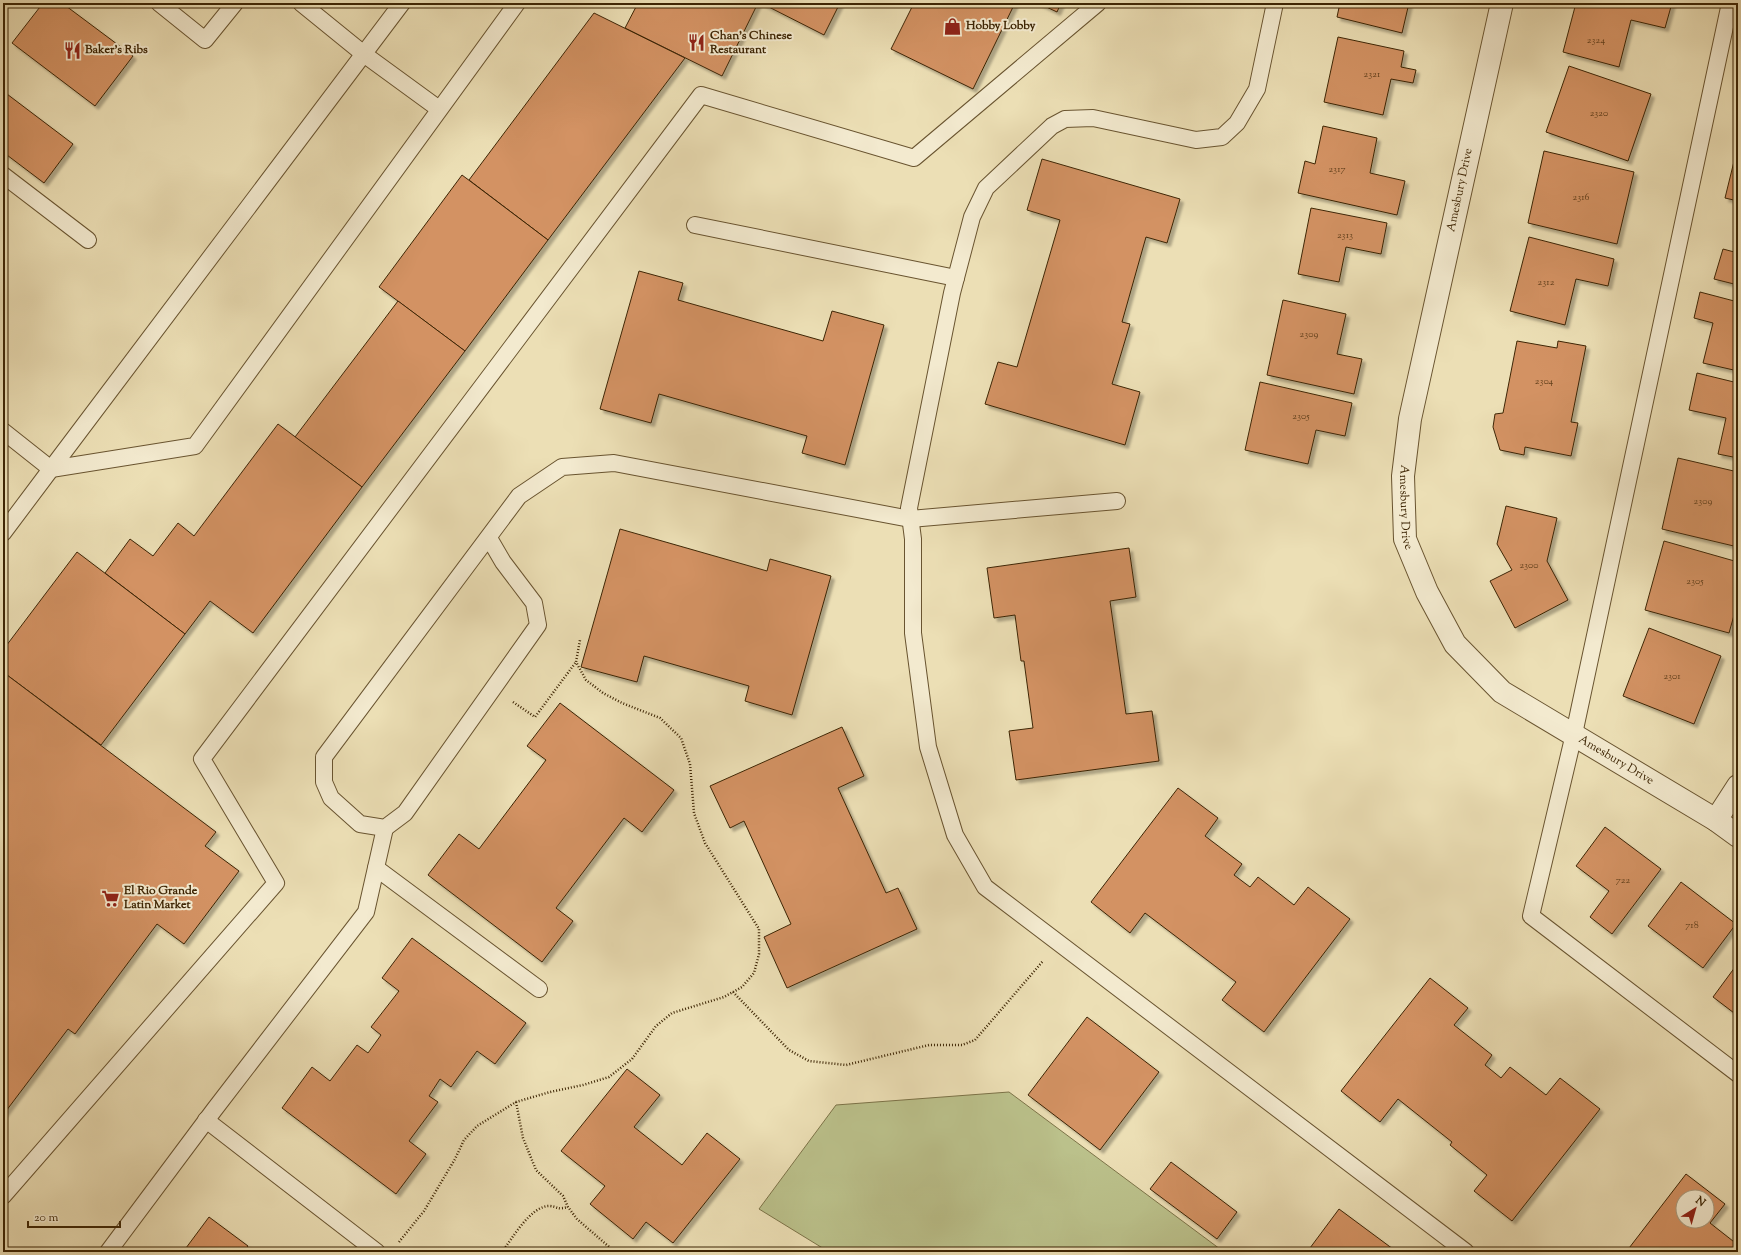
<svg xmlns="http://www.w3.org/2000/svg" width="1741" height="1255" viewBox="0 0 1741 1255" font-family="'Sorts Mill Goudy',serif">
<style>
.green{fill:#bbc18b;stroke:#7c7348}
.building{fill:#d39264;stroke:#3d2504;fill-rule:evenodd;filter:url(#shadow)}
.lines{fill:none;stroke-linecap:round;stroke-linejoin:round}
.service-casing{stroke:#695430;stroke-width:18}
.minor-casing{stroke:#695430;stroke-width:24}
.path{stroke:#3d2504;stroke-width:2.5;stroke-dasharray:1 2;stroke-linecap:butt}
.service{stroke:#f3eacf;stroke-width:16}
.minor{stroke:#f3eacf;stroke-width:22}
.labels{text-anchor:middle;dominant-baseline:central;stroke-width:4;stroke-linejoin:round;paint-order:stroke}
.number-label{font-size:10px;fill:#62401c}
.poi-label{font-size:12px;font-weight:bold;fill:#3d2504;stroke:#f3eacf;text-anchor:start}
.street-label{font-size:12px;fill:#3d2504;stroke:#f3eacf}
</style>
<defs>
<filter id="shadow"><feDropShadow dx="3.5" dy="3.5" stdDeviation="1" flood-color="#0004"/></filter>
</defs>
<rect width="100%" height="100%" fill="#ecdfb5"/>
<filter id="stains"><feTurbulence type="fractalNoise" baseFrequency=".005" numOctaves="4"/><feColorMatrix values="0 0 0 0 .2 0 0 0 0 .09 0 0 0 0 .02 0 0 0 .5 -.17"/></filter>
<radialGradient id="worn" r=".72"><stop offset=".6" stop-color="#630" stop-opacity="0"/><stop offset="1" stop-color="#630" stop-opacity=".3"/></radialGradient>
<polygon class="green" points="1009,1092 1224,1252 829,1252 759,1209 836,1105"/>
<g class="building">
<polygon points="43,3 62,3 133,56 95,106 12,43"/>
<polygon points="638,3 758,3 722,76 625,28"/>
<polygon points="761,3 840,3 824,35"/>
<polygon points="914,3 1015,3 973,89 891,49"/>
<polygon points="1038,3 1061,3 1057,12"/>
<polygon points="1340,3 1409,3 1402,33 1337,17"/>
<polygon points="1576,3 1672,3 1665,28 1631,20 1619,67 1563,52"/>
<polygon points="594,13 685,58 548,240 469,180"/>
<polygon points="1338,37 1404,51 1401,67 1416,70 1413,83 1391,79 1383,115 1324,102"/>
<polygon points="1569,66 1651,94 1628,161 1546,132"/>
<polygon points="3,91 73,144 44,183 3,152"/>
<polygon points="1323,126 1377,138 1370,173 1405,181 1397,215 1298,193 1305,161 1315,164"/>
<polygon points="1738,145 1738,201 1725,198"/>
<polygon points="1544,151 1634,172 1617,244 1528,223"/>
<polygon points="1042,159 1180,199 1167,243 1146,237 1122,322 1130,324 1112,384 1140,392 1125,445 985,404 998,362 1017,367 1060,220 1027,210"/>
<polygon points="462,175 548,240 465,351 379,287"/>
<polygon points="1311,208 1387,223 1381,254 1346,247 1339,282 1298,274"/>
<polygon points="1529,237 1614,259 1608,286 1576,279 1565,325 1510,311"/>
<polygon points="1723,249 1738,253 1738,285 1714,279"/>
<polygon points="639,271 683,283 678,300 823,341 832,311 884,325 845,465 802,453 807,436 659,394 651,423 600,409"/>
<polygon points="1700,292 1738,302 1738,371 1703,363 1713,323 1694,318"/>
<polygon points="1283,300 1346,314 1337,354 1362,359 1354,394 1267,375"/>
<polygon points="398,301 465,351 362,487 295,437"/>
<polygon points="1517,341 1557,348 1558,341 1586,346 1571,422 1578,423 1571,456 1525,447 1524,455 1500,450 1493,427 1495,414 1503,413"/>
<polygon points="1697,373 1738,383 1738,458 1718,454 1726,418 1689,410"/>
<polygon points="1260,382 1352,403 1345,436 1316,430 1308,464 1245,450"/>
<polygon points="278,424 362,487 253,633 210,601 185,634 105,573 130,539 153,556 178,523 194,536"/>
<polygon points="1678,458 1738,472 1738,547 1662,529"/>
<polygon points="1506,506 1557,518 1547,561 1568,600 1515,628 1490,581 1512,570 1497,544"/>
<polygon points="620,529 767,571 770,559 831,576 792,715 745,701 749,686 644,656 637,682 581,667"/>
<polygon points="1664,541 1738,562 1738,601 1729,633 1645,610"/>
<polygon points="1129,548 1136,597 1110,601 1126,714 1152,711 1159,761 1016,780 1009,731 1033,728 1024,661 1021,661 1015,615 994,618 987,568"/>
<polygon points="77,552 185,634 101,745 3,672 3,650"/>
<polygon points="1649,628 1721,656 1694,724 1623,696"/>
<polygon points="3,672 216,832 205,846 239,871 184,944 157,924 75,1034 68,1029 3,1115"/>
<polygon points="560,703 674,790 642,832 624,818 556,908 573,921 542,962 428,875 459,834 479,849 546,760 527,746"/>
<polygon points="842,727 864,776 838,788 886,893 898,888 917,929 787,988 764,937 791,924 744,821 730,828 710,786"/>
<polygon points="1178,788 1218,818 1205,836 1242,864 1234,875 1250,887 1258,877 1294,905 1308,887 1350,919 1264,1032 1222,1000 1236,982 1145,913 1130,933 1091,902"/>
<polygon points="1605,827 1661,869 1612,934 1590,917 1609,891 1576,866"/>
<polygon points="1681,882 1736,924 1703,968 1648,926"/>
<polygon points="412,938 526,1023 495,1064 477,1051 451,1087 440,1079 429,1096 438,1102 409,1141 426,1154 396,1194 282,1108 312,1067 330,1081 357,1045 368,1053 381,1035 371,1027 399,991 382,978"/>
<polygon points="1738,963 1738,1016 1713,997"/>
<polygon points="1430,978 1468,1008 1454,1025 1492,1055 1485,1065 1501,1078 1510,1067 1546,1095 1560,1078 1600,1109 1512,1221 1474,1191 1487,1175 1450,1145 1452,1142 1398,1099 1380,1122 1341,1091"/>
<polygon points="1087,1017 1159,1072 1100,1150 1028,1095"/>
<polygon points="627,1069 660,1095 634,1127 682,1165 707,1133 740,1159 673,1243 646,1222 633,1239 590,1204 605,1186 561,1151"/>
<polygon points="1171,1162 1237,1212 1217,1239 1150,1189"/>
<path d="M1686,1174L1725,1204L1710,1223L1738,1245V1252H1626ZM1683,1197H1707V1221H1683Z"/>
<polygon points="1339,1209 1397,1252 1307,1252"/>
<polygon points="209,1217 248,1246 243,1252 183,1252"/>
</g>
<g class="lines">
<defs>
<g id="service">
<polyline points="159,3 205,40 235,3"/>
<polyline points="301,3 365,55 439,109"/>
<polyline points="1275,3 1257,89 1237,123 1222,137 1196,140 1093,118 1065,119 1052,126 986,188 972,217 952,293 909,508 913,539 913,633 928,747 955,835 985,887 1466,1252"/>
<polyline points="1730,3 1574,734 1531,916 1738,1074"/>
<polyline points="3,175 88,240"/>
<polyline points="695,225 956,278"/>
<polyline points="3,431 51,469 3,533"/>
<polyline points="51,469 195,446 517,3"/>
<polyline points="51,469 402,3"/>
<polyline points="489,538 503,562 534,603 538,625 405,813 385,828 360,824 331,798 324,782 324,757 519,496 562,467 614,463 910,519 1117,501"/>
<polyline points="376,868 539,989"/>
<polyline points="206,1120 377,1252"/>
<polyline points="3,1196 276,883 202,759 701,95 914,158 1098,3"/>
<polyline points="108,1252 214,1110 366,912 385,828"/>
</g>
<g id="minor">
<path id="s1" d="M1502,3L1410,419L1403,476L1405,539L1427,592L1455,644L1502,692L1716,820L1738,836"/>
<polyline points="1716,820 1738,786"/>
</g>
</defs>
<use href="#service" class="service-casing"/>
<use href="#minor" class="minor-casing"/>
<g class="path">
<polyline points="513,702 535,717 576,662"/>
<polyline points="733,992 789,1050 809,1061 846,1065 929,1045 962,1045 975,1040 1043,961"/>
<polyline points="516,1102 523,1138 536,1170 563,1196 568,1207 577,1219 615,1252"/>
<polyline points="399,1242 424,1211 455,1159 464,1140 477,1126 516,1102 550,1092 583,1085 609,1077 632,1059 656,1026 672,1013 724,997 742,987 754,973 759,954 759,929 705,843 694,813 690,764 681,738 660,718 622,703 603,693 586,680 576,662 580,640"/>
<path d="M502,1252C512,1239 531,1205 550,1206C559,1207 556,1210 568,1207"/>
</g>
<use href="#service" class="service"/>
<use href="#minor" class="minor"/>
</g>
<defs>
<symbol id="shop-bare" viewBox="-9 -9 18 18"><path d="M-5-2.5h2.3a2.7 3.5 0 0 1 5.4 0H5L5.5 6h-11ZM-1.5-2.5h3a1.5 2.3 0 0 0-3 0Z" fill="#8f2418" stroke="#f3eacf" stroke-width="2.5" paint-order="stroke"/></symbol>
<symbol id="restaurant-bare" viewBox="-9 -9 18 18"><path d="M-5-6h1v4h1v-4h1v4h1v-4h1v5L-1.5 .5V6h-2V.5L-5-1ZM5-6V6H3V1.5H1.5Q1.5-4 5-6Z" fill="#8f2418" stroke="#f3eacf" stroke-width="2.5" paint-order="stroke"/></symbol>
<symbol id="supermarket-bare" viewBox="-9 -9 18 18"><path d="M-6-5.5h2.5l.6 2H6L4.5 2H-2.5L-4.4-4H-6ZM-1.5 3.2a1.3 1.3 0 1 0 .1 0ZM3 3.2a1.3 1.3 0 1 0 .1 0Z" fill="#8f2418" stroke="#f3eacf" stroke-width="2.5" paint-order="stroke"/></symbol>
</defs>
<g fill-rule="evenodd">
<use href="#shop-bare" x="940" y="14" width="25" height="25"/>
<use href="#restaurant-bare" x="684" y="30" width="25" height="25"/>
<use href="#restaurant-bare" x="60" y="38" width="25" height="25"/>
<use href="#supermarket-bare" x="98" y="886" width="25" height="25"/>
</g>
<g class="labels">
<g class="number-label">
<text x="1596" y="40">2324</text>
<text x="1372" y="74">2321</text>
<text x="1599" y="113">2320</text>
<text x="1337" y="169">2317</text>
<text x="1581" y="197">2316</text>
<text x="1345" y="235">2313</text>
<text x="1546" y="282">2312</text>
<text x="1309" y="334">2309</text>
<text x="1544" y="381">2304</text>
<text x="1301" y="416">2305</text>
<text x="1703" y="501">2309</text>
<text x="1529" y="565">2300</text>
<text x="1695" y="581">2305</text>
<text x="1672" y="676">2301</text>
<text x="1623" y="880">722</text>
<text x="1692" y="925">718</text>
</g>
<g class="poi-label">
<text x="966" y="26">Hobby Lobby</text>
<text x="710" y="36">Chan's Chinese<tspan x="710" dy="14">Restaurant</tspan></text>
<text x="85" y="50">Baker's Ribs</text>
<text x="124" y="891">El Rio Grande<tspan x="124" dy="14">Latin Market</tspan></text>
</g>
<g class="street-label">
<text transform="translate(1460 190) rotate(-78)">Amesbury Drive</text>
<text stroke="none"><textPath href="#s1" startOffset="515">Amesbury Drive</textPath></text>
<text stroke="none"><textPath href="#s1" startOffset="863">Amesbury Drive</textPath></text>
</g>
</g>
<rect width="1741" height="1255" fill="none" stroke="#ecdfb5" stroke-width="16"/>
<rect x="4" y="4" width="1733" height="1247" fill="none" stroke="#3d2504" stroke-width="2"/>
<rect x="8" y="8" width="1725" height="1239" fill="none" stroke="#3d2504"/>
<g transform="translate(1695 1209) rotate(37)"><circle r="19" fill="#f3eacf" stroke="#aa9b7e"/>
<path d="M0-3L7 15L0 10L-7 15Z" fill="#8f2418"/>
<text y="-6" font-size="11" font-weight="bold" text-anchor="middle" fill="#3d2504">N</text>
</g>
<path d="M28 1221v6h92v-6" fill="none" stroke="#3d2504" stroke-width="2"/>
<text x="34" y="1221" font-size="12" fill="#3d2504" stroke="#f3eacf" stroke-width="3" paint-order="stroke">20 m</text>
<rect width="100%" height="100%" filter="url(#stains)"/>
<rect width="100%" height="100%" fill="url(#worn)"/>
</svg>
